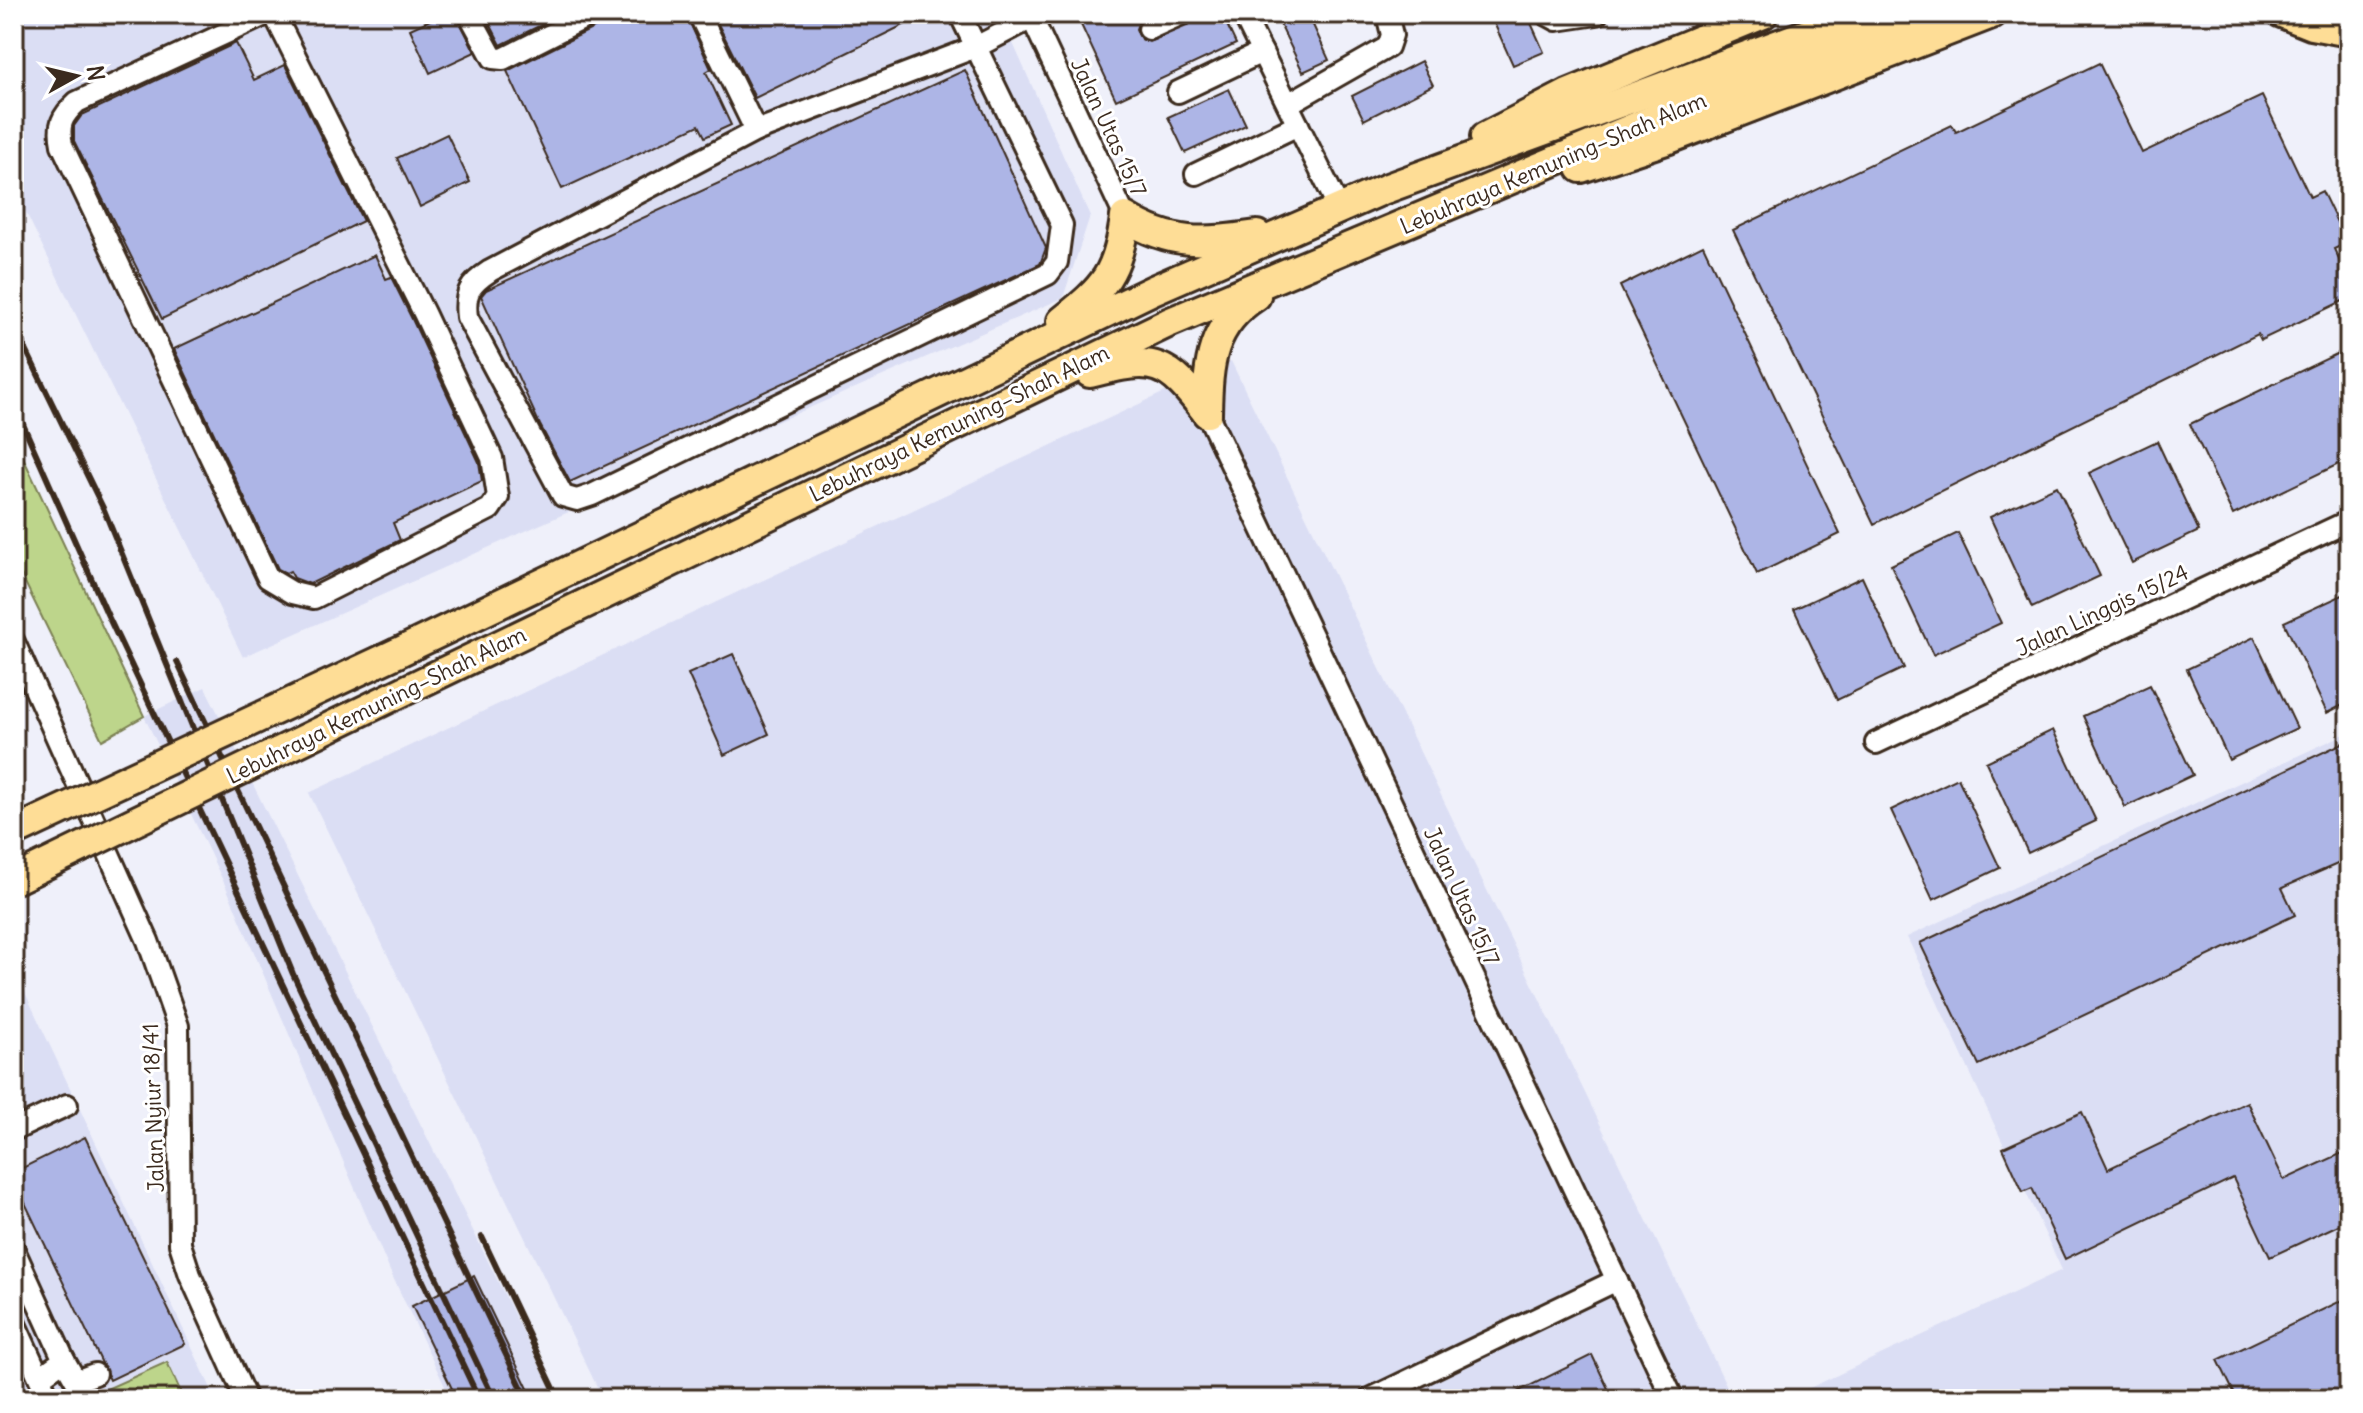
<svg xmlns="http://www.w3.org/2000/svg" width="2363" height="1413" viewBox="0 0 2363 1413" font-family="Delius,sans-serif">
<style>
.built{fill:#dbdef4}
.green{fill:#bdd58b;stroke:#7c8054;stroke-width:2}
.building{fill:#adb5e6;stroke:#3b2a1e;stroke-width:2}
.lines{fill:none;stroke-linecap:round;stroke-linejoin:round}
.minor-casing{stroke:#3b2a1e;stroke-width:26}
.major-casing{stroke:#3b2a1e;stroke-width:30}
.highway-casing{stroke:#3b2a1e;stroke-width:34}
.minor{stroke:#fff;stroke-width:20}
.major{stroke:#fedd96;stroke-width:24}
.highway{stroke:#fedd96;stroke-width:28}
.rail{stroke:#3b2a1e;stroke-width:6}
.highway-bridge-casing{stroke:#3b2a1e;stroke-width:34;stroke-linecap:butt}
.highway-bridge{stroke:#fedd96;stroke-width:28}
.labels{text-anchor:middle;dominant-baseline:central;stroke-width:6;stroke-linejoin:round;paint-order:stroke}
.street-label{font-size:22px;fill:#3b2a1e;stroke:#fff}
</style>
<rect width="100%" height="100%" fill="#eff0fa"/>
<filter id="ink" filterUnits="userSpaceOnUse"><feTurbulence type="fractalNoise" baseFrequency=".0125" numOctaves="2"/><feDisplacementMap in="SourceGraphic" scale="16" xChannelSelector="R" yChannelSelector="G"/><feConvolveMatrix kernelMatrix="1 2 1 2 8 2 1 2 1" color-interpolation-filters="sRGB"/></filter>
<g filter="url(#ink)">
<g class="built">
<polygon points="14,14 1000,14 1090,216 1063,298 548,521 243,657 14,188"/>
<polygon points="1231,361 1733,1399 603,1399 309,793"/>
<polygon points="205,687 556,1399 451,1399 390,1271 227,889 144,716"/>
<polygon points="2349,732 2349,1399 1786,1399 2062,1270 1907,937"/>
<polygon points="22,986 216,1399 14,1399 14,989"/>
</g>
<g class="green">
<polygon points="14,438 144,716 102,740 14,560"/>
<polygon points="167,1362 184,1399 93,1399 91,1396"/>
</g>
<g class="building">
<polygon points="443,14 456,14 475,52 430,73 410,29"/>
<polygon points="485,14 563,14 501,45"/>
<polygon points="605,14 686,14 711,69 706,72 731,125 705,137 699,125 562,189 507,71 598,26"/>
<polygon points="713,14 926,14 755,98"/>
<polygon points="1076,14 1151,14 1139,21 1136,29 1141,39 1149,42 1187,26 1195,14 1222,14 1236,44 1116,100"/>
<polygon points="1275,14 1308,14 1329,60 1303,72"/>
<polygon points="1490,14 1527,14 1544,52 1513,65"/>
<polygon points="236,43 254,80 285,65 363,221 162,319 74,141 74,126 82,115"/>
<polygon points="1421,61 1433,85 1364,120 1352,96"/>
<polygon points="2099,63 2142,153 2262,96 2310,197 2322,191 2347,243 2334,249 2349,281 2349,298 2261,340 2258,334 1874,524 1733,230 1952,125 1956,132"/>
<polygon points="965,70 1046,248 1040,264 570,482 540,425 481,296 486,290"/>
<polygon points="1229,89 1246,125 1185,153 1168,117"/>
<polygon points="447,134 470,182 420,207 397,158"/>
<polygon points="1703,245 1840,534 1757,574 1620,286"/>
<polygon points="375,255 386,279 391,277 412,319 479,462 482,481 393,523 400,540 310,584 294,578 290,571 286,573 278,569 174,349"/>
<polygon points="2349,348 2349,459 2233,515 2190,424"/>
<polygon points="2157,441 2199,531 2132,563 2089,473"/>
<polygon points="2057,486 2100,576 2032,608 1990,517"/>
<polygon points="1958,533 2001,623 1933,655 1891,565"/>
<polygon points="1862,577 1904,668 1837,700 1794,609"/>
<polygon points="2349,592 2349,702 2327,713 2284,622"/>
<polygon points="2254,637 2297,728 2229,760 2187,669"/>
<polygon points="733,654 769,734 724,755 688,674"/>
<polygon points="2150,685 2193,775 2125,807 2083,716"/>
<polygon points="2053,730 2096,821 2028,853 1986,762"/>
<polygon points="2349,740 2349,859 2282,888 2295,915 1979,1065 1920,943"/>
<polygon points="1958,778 2000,868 1933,900 1891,810"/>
<polygon points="2247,1102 2284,1180 2349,1150 2349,1220 2270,1257 2233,1178 2065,1259 2032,1188 2023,1192 2003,1148 2082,1112 2108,1169"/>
<polygon points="85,1137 185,1344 110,1380 14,1180 14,1172"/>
<polygon points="474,1276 533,1399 457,1399 412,1306"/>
<polygon points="2349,1297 2349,1399 2237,1399 2218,1360"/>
<polygon points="1592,1355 1613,1399 1503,1399"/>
</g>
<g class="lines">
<defs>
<g id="minor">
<path d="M267,14L77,102C61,117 58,125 62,145L268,578L293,593L314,598L490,509L498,497L492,458L424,313L274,14"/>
<polyline points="469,14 493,58 503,59 592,14"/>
<path d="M699,14L756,131L490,271C470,284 464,293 467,317L563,496L577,500L592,495L1048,274L1057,262L1062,225L960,14"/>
<polyline points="1030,14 1125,217"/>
<polyline points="1243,14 1339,208"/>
<polyline points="1546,14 1557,20 1597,14"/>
<polyline points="1149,29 1182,14"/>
<polyline points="1178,92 1262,52"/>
<polyline points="1288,104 1388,47 1392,35 1387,14"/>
<polyline points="756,131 976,47 1032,18"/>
<polyline points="1196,174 1298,125"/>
<polyline points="1207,413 1673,1399"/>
<polyline points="14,642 148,941 178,1026 180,1244 190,1275 246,1399"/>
<polyline points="1876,743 2349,521"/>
<polyline points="14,1130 67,1105"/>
<polyline points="14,1250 64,1360 40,1377"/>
<polyline points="14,1322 49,1399"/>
<polyline points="64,1360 76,1381 95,1374"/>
<polyline points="1370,1399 1617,1280"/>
</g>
<polyline id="major" points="2279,14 2311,27 2349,34"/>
<g id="highway">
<polyline points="1485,137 1568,94 1763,14"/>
<polyline points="1581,168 1669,139 1992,14"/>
<path d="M1062,321C1105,287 1118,273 1125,217C1172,246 1203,243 1257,235"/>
<path d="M1090,373C1156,356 1166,360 1207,413"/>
<path d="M1207,413C1208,363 1211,325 1256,296"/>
<polyline points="397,653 1153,290 1385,189 1861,14"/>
<polyline points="408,689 1168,323 1726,89 1926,14"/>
</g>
</defs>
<use href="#minor" class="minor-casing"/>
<use href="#major" class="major-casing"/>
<use href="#highway" class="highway-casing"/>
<use href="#minor" class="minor"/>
<use href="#major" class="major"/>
<use href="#highway" class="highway"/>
<g class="rail">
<polyline points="14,325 104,510 293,974 494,1399"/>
<polyline points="14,404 108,616 479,1399"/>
<polyline points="177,662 527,1399"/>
<polyline points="482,1237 559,1399"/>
</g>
<defs>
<g id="highway-bridge">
<polyline points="14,832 397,653"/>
<polyline points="14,880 408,689"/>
</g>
</defs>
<use href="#highway-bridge" class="highway-bridge-casing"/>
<use href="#highway-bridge" class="highway-bridge"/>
</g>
</g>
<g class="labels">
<g class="street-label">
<text transform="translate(1109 127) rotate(65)">Jalan Utas 15/7</text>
<text transform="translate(1553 163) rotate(-23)">Lebuhraya Kemuning–Shah Alam</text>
<text transform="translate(959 423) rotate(-26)">Lebuhraya Kemuning–Shah Alam</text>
<text transform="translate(2102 610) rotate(-25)">Jalan Linggis 15/24</text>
<text transform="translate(376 705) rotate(-26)">Lebuhraya Kemuning–Shah Alam</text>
<text transform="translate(1462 896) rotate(65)">Jalan Utas 15/7</text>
<text transform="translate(153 1108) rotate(-92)">Jalan Nyiur 18/41</text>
</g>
</g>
<rect width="2363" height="1413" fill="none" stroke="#fff" stroke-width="48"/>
<rect x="24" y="24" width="2315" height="1365" fill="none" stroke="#3b2a1e" stroke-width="3" filter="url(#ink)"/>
<g transform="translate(76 76) rotate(82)" stroke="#ffffff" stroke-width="6" paint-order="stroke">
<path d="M0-6L14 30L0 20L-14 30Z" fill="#3b2a1e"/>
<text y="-12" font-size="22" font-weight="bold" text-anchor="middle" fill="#3b2a1e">N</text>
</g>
</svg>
